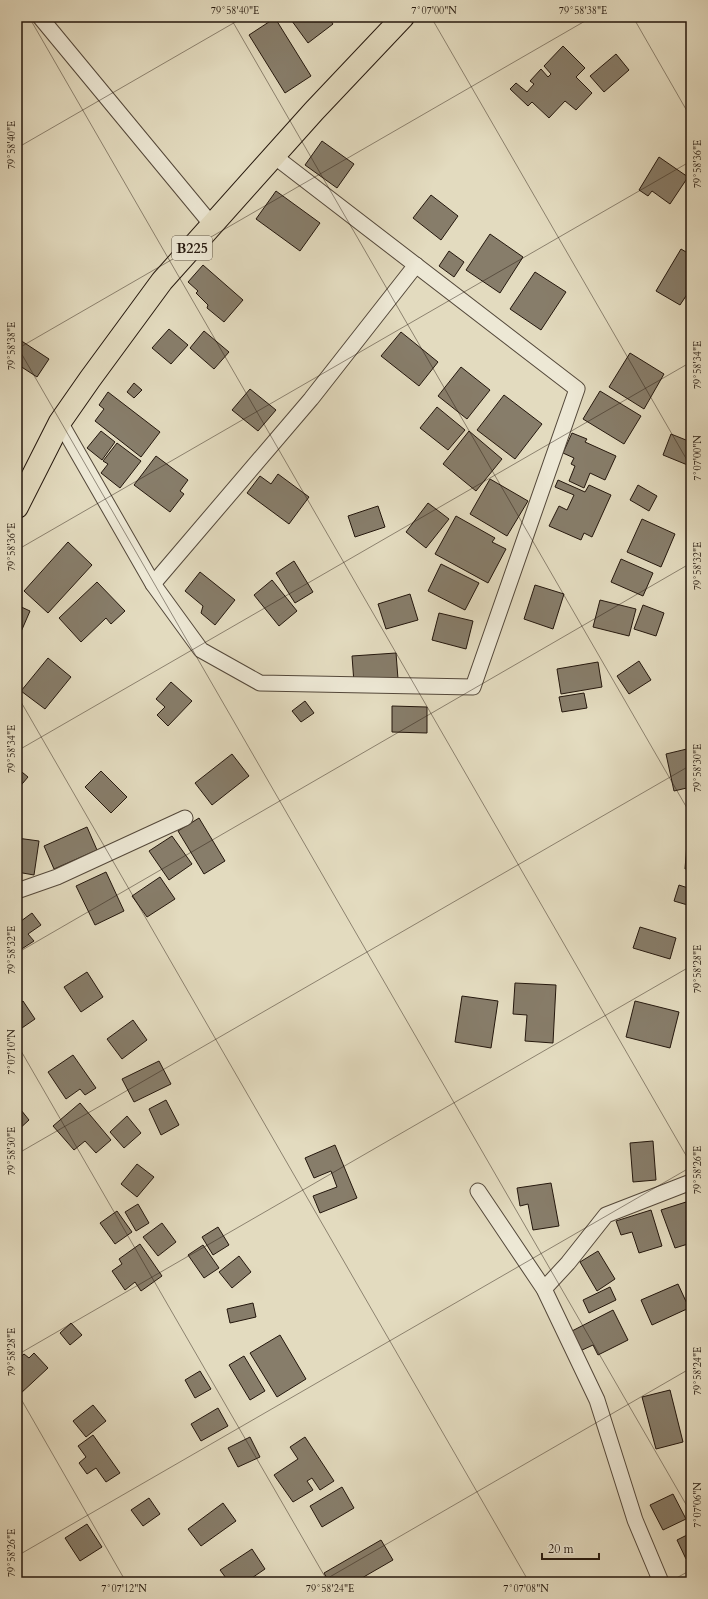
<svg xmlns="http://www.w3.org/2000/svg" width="708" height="1599" viewBox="0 0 708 1599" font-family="Cardo,serif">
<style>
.building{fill:#877d6a;stroke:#24170d}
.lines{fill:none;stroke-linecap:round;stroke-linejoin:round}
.minor-casing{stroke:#54483a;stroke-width:17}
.primary-casing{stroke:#24170d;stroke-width:24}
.minor{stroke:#ede8d5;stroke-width:15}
.primary{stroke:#e3dbbf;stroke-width:22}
.ticks{fill:none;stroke:#24170d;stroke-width:1;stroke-opacity:0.45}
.labels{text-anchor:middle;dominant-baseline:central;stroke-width:3.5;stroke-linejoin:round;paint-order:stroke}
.shield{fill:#ede8d5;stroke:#605649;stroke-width:1}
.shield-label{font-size:14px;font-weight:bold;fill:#24170d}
.neatline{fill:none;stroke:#24170d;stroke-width:1.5}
.ticks-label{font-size:10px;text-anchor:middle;fill:#24170d}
</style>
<rect width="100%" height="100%" fill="#e3dbbf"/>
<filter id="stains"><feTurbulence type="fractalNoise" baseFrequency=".005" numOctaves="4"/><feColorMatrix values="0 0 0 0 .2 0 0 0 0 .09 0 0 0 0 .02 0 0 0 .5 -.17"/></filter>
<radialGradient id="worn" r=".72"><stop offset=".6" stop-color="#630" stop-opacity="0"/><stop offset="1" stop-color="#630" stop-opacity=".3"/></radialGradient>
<g class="building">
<polygon points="289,17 328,17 333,24 308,43"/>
<polygon points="275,18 311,76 285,93 249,35"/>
<polygon points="563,46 585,68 576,77 592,93 576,110 565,101 549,118 532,102 528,106 510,89 516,83 527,92 534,84 530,81 541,69 548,77 551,74 544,66"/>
<polygon points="616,54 629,70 604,92 590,76"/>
<polygon points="322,141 354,164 337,188 305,165"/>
<polygon points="659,157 688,177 670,204 652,191 648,196 639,190"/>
<polygon points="276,191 320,223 300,251 256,219"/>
<polygon points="431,195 458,216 441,240 413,218"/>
<polygon points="490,234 523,257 500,293 466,270"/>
<polygon points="681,249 691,255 691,295 688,293 680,305 656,291"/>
<polygon points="449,251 464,262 454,277 439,266"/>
<polygon points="203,265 243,300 224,322 207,308 208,305 196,293 198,291 188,282"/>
<polygon points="535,272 566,292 541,330 510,309"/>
<polygon points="169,329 188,345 171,364 152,348"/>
<polygon points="204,331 229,352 214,369 190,348"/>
<polygon points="401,332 438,362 419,386 381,356"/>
<polygon points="17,338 49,359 37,377 17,364"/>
<polygon points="630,353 664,374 644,409 609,387"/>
<polygon points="461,367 490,390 467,419 438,396"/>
<polygon points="134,383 142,390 134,398 127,392"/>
<polygon points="250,389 276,410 258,431 232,410"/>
<polygon points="600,391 641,416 624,444 583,419"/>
<polygon points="108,392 160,432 141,457 95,421 104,409 99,405"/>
<polygon points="504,395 542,424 515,459 477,430"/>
<polygon points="437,407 465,430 448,450 420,428"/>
<polygon points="101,431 115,442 102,460 87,448"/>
<polygon points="469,431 502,459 476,491 443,464"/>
<polygon points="572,433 587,439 585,442 616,456 605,480 590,473 584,488 569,481 575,466 571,464 574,458 563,453"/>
<polygon points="671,434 691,442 690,466 663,455"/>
<polygon points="117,443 141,461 120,488 101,473 108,464 103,461"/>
<polygon points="156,456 188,480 180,491 184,494 170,512 134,485"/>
<polygon points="278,474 309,497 289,524 247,493 260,476 271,484"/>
<polygon points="490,479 528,501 507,536 470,514"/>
<polygon points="558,480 585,492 589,485 611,495 592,537 584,533 581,540 549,526 559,506 567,510 574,495 555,487"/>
<polygon points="638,485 657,496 649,511 630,500"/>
<polygon points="428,503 449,519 426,548 406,532"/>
<polygon points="378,506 385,527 355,537 348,516"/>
<polygon points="456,516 495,538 492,542 506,549 488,583 435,554"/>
<polygon points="642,519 675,534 661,567 627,552"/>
<polygon points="68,542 92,565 48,613 24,591"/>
<polygon points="621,559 653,573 643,596 611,582"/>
<polygon points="294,561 313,592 295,603 276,573"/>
<polygon points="441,564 479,583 465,610 428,591"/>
<polygon points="200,572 235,600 215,625 201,613 203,606 185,591"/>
<polygon points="272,580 297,611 279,626 254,595"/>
<polygon points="97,582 125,611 111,624 106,618 81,642 59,618"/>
<polygon points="535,585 564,594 553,629 524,619"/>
<polygon points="410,594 418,620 386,629 378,604"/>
<polygon points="600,600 636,609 629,636 593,627"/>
<polygon points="17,605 30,611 17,641"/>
<polygon points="643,605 664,613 656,636 634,629"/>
<polygon points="439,613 473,621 466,649 432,640"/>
<polygon points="396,653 398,679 354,683 352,656"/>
<polygon points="48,658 71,677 45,709 21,691"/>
<polygon points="639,661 651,680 629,694 617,676"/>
<polygon points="598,662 602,687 561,694 557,669"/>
<polygon points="171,682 192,701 168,726 157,715 165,707 156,699"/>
<polygon points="584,693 587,708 562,712 559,697"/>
<polygon points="305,701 314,713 301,722 292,711"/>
<polygon points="392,706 427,707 427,733 392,732"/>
<polygon points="691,748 691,787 674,791 666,754"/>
<polygon points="232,754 249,776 212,805 195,783"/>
<polygon points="17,768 28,777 17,790"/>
<polygon points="101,771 127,797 111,813 85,787"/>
<polygon points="199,818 225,861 204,874 178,831"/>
<polygon points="87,827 97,850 54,869 44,846"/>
<polygon points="172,836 192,864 169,880 149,851"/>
<polygon points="17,838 39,841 34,875 17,872"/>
<polygon points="687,843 691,844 691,869 685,869"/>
<polygon points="106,872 124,911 95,925 76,886"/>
<polygon points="160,877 175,899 147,917 132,896"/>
<polygon points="679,885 691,889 691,906 674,901"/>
<polygon points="32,913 41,925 28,934 34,941 17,952 17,924"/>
<polygon points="640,927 676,938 670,959 633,948"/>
<polygon points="87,972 103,997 81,1012 64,987"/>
<polygon points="515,983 556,985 553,1043 525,1041 527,1015 513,1014"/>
<polygon points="462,996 498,1001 491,1048 455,1042"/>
<polygon points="23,1001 35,1019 19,1030 17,1026 17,1006"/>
<polygon points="635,1001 679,1012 670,1048 626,1037"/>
<polygon points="133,1020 147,1040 122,1059 107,1039"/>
<polygon points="73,1055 96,1088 85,1095 80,1089 66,1099 48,1072"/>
<polygon points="159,1061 171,1084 134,1102 122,1079"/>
<polygon points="166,1100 179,1125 161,1135 149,1109"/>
<polygon points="80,1103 111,1140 96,1153 85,1141 74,1150 53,1126"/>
<polygon points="17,1105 29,1120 17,1131"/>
<polygon points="127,1116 141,1133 124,1148 110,1132"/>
<polygon points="653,1141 656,1180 633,1182 630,1143"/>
<polygon points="335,1145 357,1198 320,1213 313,1196 337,1187 331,1171 314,1178 305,1158"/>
<polygon points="137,1164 154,1177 137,1197 121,1184"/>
<polygon points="551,1183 559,1226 533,1230 528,1204 520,1206 517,1188"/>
<polygon points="686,1202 691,1216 691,1243 675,1248 661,1210"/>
<polygon points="138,1204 149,1223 136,1231 125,1212"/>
<polygon points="651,1210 662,1246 639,1253 632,1232 621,1235 616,1221"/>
<polygon points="117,1211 132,1232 115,1244 100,1223"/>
<polygon points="162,1223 176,1242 158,1256 143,1237"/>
<polygon points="218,1227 229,1245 213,1255 202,1237"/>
<polygon points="140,1244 162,1276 141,1291 135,1282 125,1290 112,1271 122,1264 119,1259"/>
<polygon points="203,1245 219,1268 204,1278 188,1255"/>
<polygon points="598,1251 615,1279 597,1291 580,1262"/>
<polygon points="239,1256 251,1272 232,1288 219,1272"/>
<polygon points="678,1284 689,1308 652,1325 641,1300"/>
<polygon points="610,1287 616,1300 589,1313 583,1300"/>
<polygon points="253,1303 256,1317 230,1323 227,1309"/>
<polygon points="613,1310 628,1340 598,1355 593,1345 580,1351 570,1332"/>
<polygon points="71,1323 82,1335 70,1345 60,1333"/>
<polygon points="280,1335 306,1379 277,1397 250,1353"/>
<polygon points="34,1353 48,1368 20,1394 17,1392 17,1360 24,1354 29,1358"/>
<polygon points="244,1356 265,1391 250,1400 229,1365"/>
<polygon points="200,1371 211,1389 195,1398 185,1380"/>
<polygon points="670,1390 683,1442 656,1449 642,1397"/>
<polygon points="93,1405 106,1421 86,1437 73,1421"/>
<polygon points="218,1408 228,1426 201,1441 191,1424"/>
<polygon points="93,1435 120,1473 106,1482 96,1468 87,1474 79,1463 86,1457 78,1446"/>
<polygon points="250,1437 260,1457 238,1467 228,1448"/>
<polygon points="305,1437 334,1481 320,1490 312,1478 307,1481 313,1490 293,1502 274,1475 298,1459 290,1447"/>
<polygon points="342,1487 354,1508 322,1527 310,1506"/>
<polygon points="673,1494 686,1519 663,1530 650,1505"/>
<polygon points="149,1498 160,1514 143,1526 131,1510"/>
<polygon points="223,1503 236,1521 201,1546 188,1529"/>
<polygon points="87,1524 102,1547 80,1561 65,1538"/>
<polygon points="691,1533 691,1557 686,1559 677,1540"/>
<polygon points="381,1540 393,1560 355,1582 329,1582 324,1573"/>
<polygon points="252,1549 265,1569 246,1582 229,1582 220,1570"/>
</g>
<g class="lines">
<defs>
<g id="minor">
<polyline points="40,17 212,225"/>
<polyline points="60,422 153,584 201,650 260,683 473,687 577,389 274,156"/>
<polyline points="153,584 311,399 416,265"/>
<polyline points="17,891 57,877 185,818"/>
<polyline points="478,1191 544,1289 597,1400 635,1520 661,1582"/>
<polyline points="544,1289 568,1263 606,1215 691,1182"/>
</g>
<polyline id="primary" points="17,507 60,422 90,379 162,281 314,111 403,17"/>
</defs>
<use href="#minor" class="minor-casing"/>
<use href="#primary" class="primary-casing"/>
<use href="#minor" class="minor"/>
<use href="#primary" class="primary"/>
</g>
<path class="ticks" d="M29,17L691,1164M230,17L691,815M431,17L691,467M633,17L691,118M17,148L244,17M17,346L691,1513M17,349L592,17M17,550L691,161M17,695L529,1582M17,751L691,362M17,953L691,563M17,1044L328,1582M17,1154L691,765M17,1355L691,966M17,1392L126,1582M17,1556L691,1167M321,1582L691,1368M669,1582L691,1570"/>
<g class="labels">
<rect class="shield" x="172" y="236" width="40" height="24" rx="3"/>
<g class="shield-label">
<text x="192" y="248">B225</text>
</g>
</g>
<rect width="708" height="1599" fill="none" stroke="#e3dbbf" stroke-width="44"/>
<path d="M542 1553v6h57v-6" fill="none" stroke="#24170d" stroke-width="2"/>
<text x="548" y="1553" font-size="12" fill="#24170d" stroke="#ede8d5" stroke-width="3" paint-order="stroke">20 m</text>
<rect x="22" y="22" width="664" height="1555" class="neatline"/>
<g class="ticks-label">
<text x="235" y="14">79°58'40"E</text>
<text x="434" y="14">7°07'00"N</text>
<text x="583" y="14">79°58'38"E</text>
<text transform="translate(11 145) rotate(-90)" y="4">79°58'40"E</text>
<text transform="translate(697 164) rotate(-90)" y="4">79°58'36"E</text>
<text transform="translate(11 346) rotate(-90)" y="4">79°58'38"E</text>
<text transform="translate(697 365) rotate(-90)" y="4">79°58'34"E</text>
<text transform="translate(697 458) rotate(-90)" y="4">7°07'00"N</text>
<text transform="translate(11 547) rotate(-90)" y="4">79°58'36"E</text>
<text transform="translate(697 566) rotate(-90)" y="4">79°58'32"E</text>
<text transform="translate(11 749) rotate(-90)" y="4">79°58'34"E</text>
<text transform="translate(697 768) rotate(-90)" y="4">79°58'30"E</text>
<text transform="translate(11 950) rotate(-90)" y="4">79°58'32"E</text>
<text transform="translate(697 969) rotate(-90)" y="4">79°58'28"E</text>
<text transform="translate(11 1052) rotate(-90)" y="4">7°07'10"N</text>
<text transform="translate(11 1151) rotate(-90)" y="4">79°58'30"E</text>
<text transform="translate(697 1170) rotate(-90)" y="4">79°58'26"E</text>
<text transform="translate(11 1352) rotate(-90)" y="4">79°58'28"E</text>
<text transform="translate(697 1371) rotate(-90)" y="4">79°58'24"E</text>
<text transform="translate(697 1505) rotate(-90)" y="4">7°07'06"N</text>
<text transform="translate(11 1553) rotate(-90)" y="4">79°58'26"E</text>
<text x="124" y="1592">7°07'12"N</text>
<text x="330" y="1592">79°58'24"E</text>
<text x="526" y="1592">7°07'08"N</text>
</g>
<rect width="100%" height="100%" filter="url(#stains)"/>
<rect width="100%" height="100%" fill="url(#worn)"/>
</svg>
